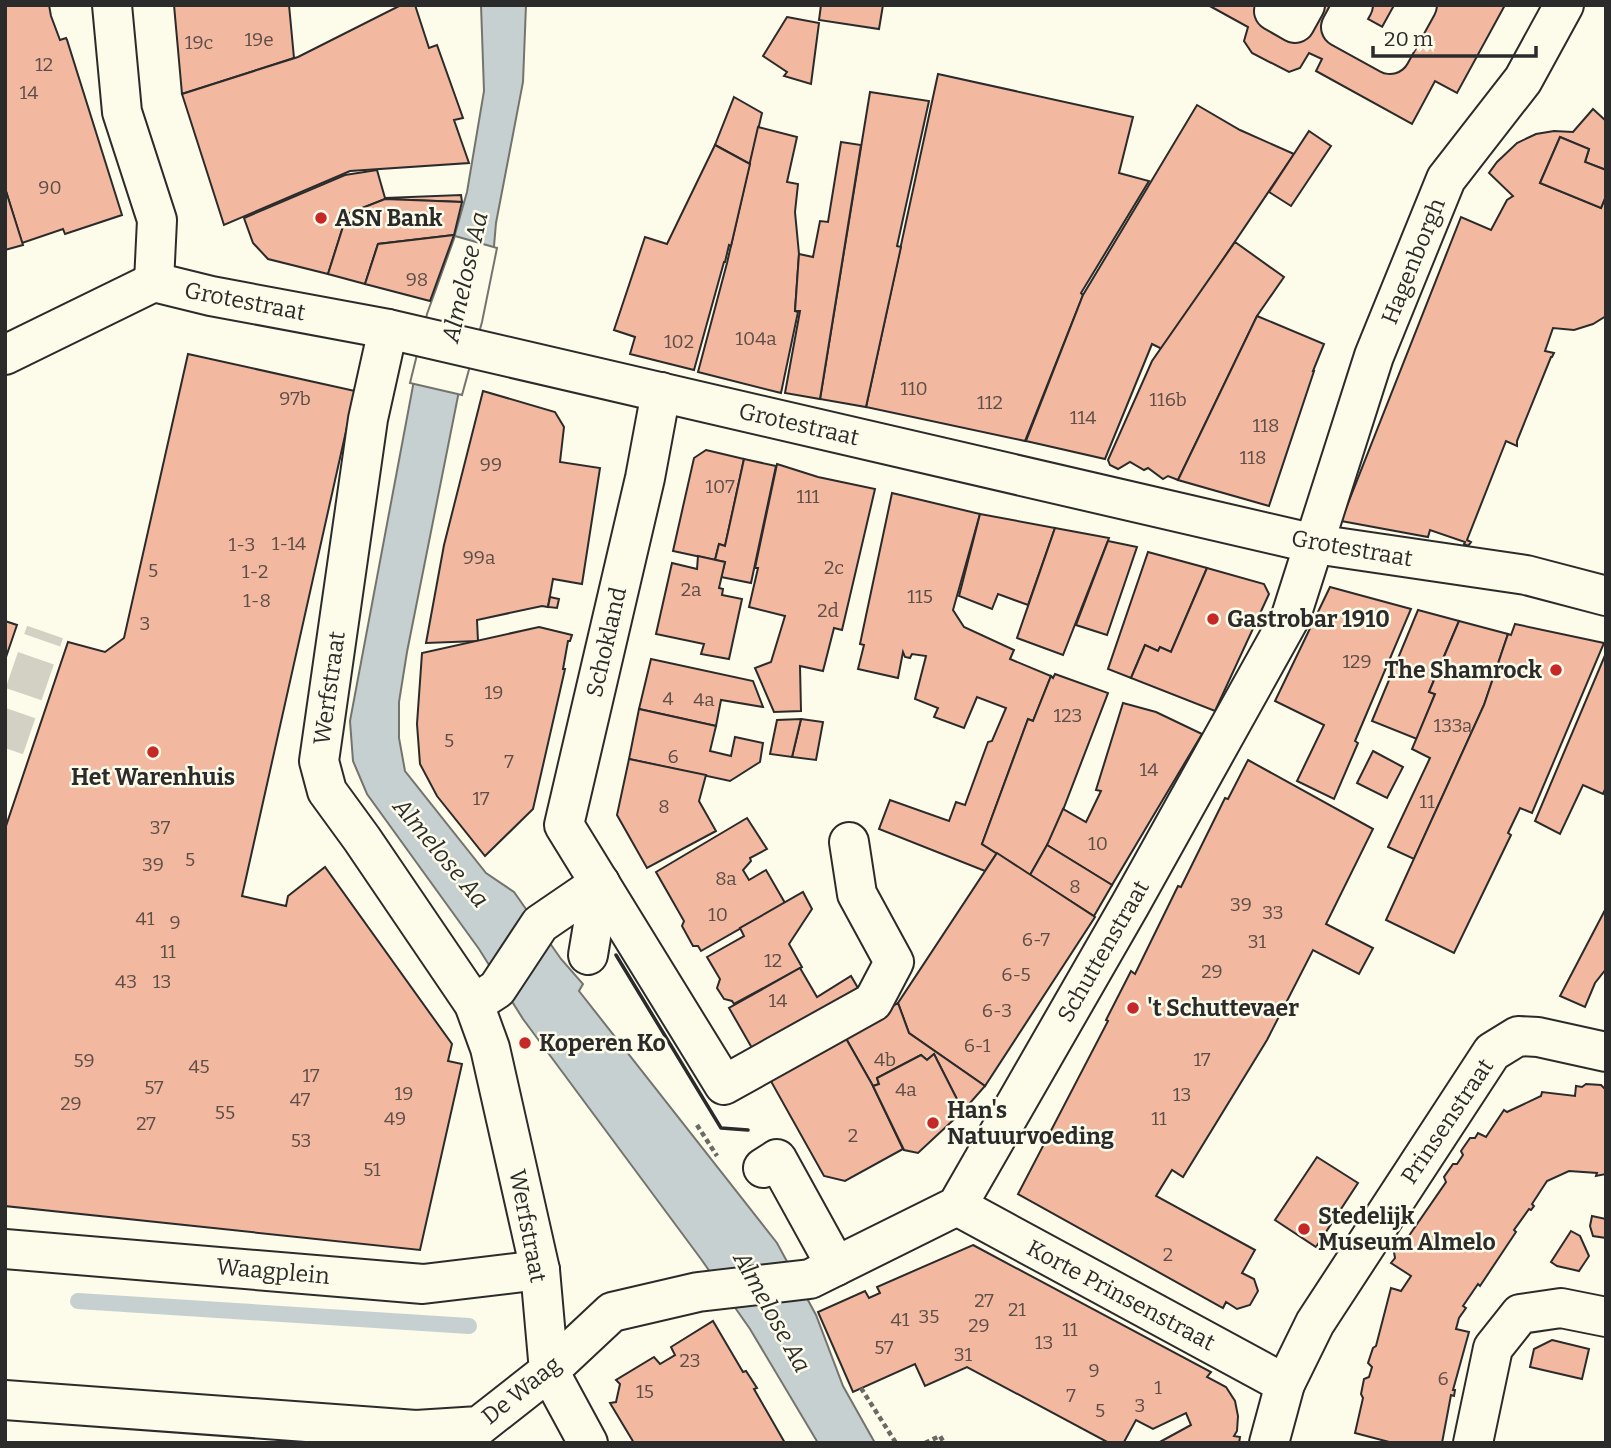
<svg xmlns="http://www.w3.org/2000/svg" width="1611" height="1448" viewBox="0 0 1611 1448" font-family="Bitter,serif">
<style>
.water{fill:#c7d0d0;stroke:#74746e;stroke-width:2}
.pier{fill:#fdfbea;stroke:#74746e;stroke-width:2}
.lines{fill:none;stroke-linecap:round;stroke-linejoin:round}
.stream{stroke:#c7d0d0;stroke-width:16}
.building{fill:#f2b8a0;stroke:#2b2b2b;stroke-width:2}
.minor-tunnel{stroke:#d3d1c4;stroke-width:38;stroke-dasharray:38 19;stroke-linecap:butt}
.minor-casing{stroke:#2b2b2b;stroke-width:42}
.path{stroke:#6a6964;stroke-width:4.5;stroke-dasharray:5 3.5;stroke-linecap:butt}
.minor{stroke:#fdfbea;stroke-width:38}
.fence{stroke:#2b2b2b;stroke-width:2;stroke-dasharray:9 3.5;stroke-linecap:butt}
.wall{stroke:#2b2b2b;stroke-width:3.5}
.poi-dot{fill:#c62828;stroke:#fdfbea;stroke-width:2.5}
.labels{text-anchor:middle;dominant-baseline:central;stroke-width:5;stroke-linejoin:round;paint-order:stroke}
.number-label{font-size:19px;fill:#5d4e48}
.poi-label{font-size:23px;font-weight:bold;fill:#2b2b2b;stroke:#fdfbea;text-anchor:start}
.street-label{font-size:23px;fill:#2b2b2b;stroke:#fdfbea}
.water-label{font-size:24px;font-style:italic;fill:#2b2b2b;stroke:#fdfbea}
</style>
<rect width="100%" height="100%" fill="#fdfbea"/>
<polygon class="water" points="481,5 526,5 523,82 496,223 494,246 478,321 460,386 407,652 399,702 399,738 405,771 486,873 514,892 561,959 583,984 579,991 777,1243 816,1315 843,1386 875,1443 818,1443 750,1329 701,1259 523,1019 479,949 367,794 353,761 350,721 415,375 467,192 484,91"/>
<polygon class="pier" points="455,236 497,248 482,322 462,395 410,383 427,314"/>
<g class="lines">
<polyline class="stream" points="78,1301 469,1326"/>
</g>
<g class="building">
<polygon points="5,5 49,5 51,16 60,40 66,38 67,40 122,215 65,234 63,229 22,243 5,188"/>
<polygon points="174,5 289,5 294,58 182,94"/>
<polygon points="401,5 415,5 429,48 437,45 463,118 454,120 469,163 350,171 224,225 182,94 298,57"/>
<polygon points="821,5 883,5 879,29 819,20"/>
<polygon points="1208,5 1505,5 1457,93 1435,81 1412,124 1316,71 1322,59 1309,53 1300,68 1289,72 1252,53 1244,41 1248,27"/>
<polygon points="787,17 819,23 811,84 784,76 787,72 763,56"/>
<polygon points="938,74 1133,117 1119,173 1149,181 1081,293 1083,295 1025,441 866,407"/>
<polygon points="870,92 929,101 897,246 901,247 866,407 820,399"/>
<polygon points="734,97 762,113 750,164 715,145"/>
<polygon points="1197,105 1240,130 1294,154 1172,335 1162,349 1152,344 1105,459 1026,441 1083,295"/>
<polygon points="1593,109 1606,121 1606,170 1585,162 1589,149 1560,137 1540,183 1601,208 1606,196 1606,316 1593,324 1574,330 1553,328 1545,351 1554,353 1552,357 1551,357 1517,441 1517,446 1506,441 1467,540 1471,542 1468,546 1464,544 1465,542 1430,530 1428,537 1341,521 1461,217 1491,230 1507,200 1513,196 1489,173 1497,162 1517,143 1536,134 1554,131 1573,132"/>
<polygon points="758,127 797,137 787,182 798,184 795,212 799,254 795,311 798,312 781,393 698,372 727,263"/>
<polygon points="1309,131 1331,146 1291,206 1269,192"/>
<polygon points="1560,137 1589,149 1585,162 1606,170 1606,196 1601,208 1540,183"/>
<polygon points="841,142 861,145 820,399 785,393 800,311 795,311 799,254 813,257 820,221 828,222"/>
<polygon points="715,145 750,164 731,246 729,245 725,262 724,262 694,370 630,354 635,337 614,330 645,237 667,244"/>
<polygon points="377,170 385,198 461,195 462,202 385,199 347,214 328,274 268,259 253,243 244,218 345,175"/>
<polygon points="5,188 23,245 5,250"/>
<polygon points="385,199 462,202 454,235 378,244 365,284 328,274 347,214"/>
<polygon points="454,235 430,301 365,284 378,244"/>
<polygon points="1235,242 1284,277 1257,316 1178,480 1168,476 1163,479 1148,468 1144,470 1130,462 1118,469 1110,465 1108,460 1152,361"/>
<polygon points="1257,316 1324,344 1313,371 1314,371 1269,506 1178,480"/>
<polygon points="188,354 355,391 242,896 286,906 288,896 325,867 452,1044 448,1061 462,1064 420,1250 5,1206 5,829 68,642 105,652 124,638"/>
<polygon points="483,391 555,412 564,427 560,462 600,468 582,584 553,579 548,607 542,606 477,620 478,641 426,643 444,545"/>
<polygon points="706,450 744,459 725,546 719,544 715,560 673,551 694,458"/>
<polygon points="744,459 776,466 751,583 721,577 725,562 715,560 719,544 725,546"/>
<polygon points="777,464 818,477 875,489 842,630 834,628 823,671 800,666 801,711 774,712 755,668 771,662 785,616 749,607 758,568 755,568"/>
<polygon points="892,493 980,514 953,610 964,627 1014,650 1010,659 1051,676 1033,721 1028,719 982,844 997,853 985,871 879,829 890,800 949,821 956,802 965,805 988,742 992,741 1006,708 977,697 964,728 934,717 938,708 915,699 926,656 912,654 910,658 905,657 903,652 898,678 858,669 864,645 860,644"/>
<polygon points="980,514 1055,528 1028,605 998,594 992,609 959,596"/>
<polygon points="1055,528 1109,538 1063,655 1017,638"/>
<polygon points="1108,541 1137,547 1107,635 1076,625"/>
<polygon points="1148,552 1207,568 1171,652 1160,647 1158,651 1145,645 1131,678 1108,669"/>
<polygon points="698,556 725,562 719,588 723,589 722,595 742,599 729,659 701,654 704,644 656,634 672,563 697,569"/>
<polygon points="1207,568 1264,584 1269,594 1215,711 1131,678 1145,645 1158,651 1160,647 1171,652"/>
<polygon points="1330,587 1411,609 1355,741 1358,743 1334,799 1297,781 1324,725 1275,701"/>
<polygon points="550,597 559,599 557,608 548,607"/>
<polygon points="1418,610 1459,621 1429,692 1435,694 1417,739 1372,721"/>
<polygon points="5,621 17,625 5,660"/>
<polygon points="1459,621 1508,634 1484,705 1414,859 1388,847 1430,758 1412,749 1435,694 1429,692"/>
<polygon points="1515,624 1604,643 1532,813 1520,808 1508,833 1511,835 1454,953 1386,920 1484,705 1508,634 1511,635"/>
<polygon points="539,627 572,635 570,641 568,641 563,669 565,669 533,809 485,856 437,796 420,764 417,724 422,653"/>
<polygon points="1606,653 1606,787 1603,794 1583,785 1560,834 1535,821"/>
<polygon points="651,659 753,681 763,707 721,700 716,726 639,709"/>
<polygon points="1055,674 1108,693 1053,836 1030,875 982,844 1028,719 1033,721 1051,676 1053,678"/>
<polygon points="1123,703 1156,712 1202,734 1112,885 1047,845 1063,809 1086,822 1088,818 1101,791 1096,790"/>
<polygon points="639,709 716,726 710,751 731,756 735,737 763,743 760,762 730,781 629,759"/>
<polygon points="801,719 823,722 816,760 792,757"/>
<polygon points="801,719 792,757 770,754 777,720"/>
<polygon points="1373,751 1403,767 1387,798 1357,783"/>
<polygon points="629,759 706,775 699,801 716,831 647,868 617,815"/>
<polygon points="1248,760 1373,829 1326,924 1373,948 1359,974 1313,950 1267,1040 1183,1177 1172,1170 1156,1196 1255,1250 1242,1273 1254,1279 1258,1291 1250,1305 1237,1309 1226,1302 1223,1308 1018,1194 1108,1021 1106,1020 1131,971 1135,974 1178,886 1181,887 1225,798 1228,799"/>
<polygon points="747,818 767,849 750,858 751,861 743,870 749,880 766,870 785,903 701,951 698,946 693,946 682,926 684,921 656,872"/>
<polygon points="1047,845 1112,885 1094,916 1030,875"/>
<polygon points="997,853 1095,917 985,1086 909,1033 898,1003"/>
<polygon points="803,892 812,909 789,944 802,967 734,1004 732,1001 724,999 717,988 720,979 707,957 744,936 740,928"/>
<polygon points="1605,910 1606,969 1595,983 1585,1007 1560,996"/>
<polygon points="800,968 817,997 851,976 862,995 756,1055 729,1008"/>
<polygon points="898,1003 909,1033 985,1086 963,1111 934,1054 927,1060 921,1055 877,1078 879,1084 873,1086 844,1035"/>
<polygon points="844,1035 873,1086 903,1149 845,1181 824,1176 768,1076"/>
<polygon points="934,1054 963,1111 918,1153 904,1150 873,1086 879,1084 877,1078 921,1055 927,1060"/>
<polygon points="1586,1084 1601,1085 1606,1090 1606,1174 1596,1176 1597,1173 1569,1171 1547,1181 1532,1204 1534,1206 1531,1210 1529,1209 1514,1230 1516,1232 1480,1286 1478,1284 1463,1306 1466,1308 1459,1318 1456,1329 1469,1332 1453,1390 1455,1390 1454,1396 1451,1395 1442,1443 1393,1443 1355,1433 1363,1398 1361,1394 1364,1379 1369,1377 1372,1367 1368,1363 1373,1348 1376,1346 1391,1288 1401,1291 1411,1276 1391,1263 1395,1258 1394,1252 1402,1240 1406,1240 1446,1182 1444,1177 1453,1164 1457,1164 1463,1155 1461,1151 1470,1138 1475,1138 1478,1133 1486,1137 1504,1110 1507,1112 1541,1096 1542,1092 1575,1096 1576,1086 1582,1087"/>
<polygon points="1317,1157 1358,1183 1316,1247 1275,1220"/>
<polygon points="1592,1216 1606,1219 1606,1238 1593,1236 1590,1226"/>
<polygon points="1571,1231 1580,1236 1589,1256 1579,1271 1557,1266 1551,1262"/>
<polygon points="973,1245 1211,1372 1207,1377 1226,1387 1235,1401 1238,1416 1237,1431 1234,1436 1240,1437 1239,1443 1158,1443 1191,1425 1186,1413 1153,1429 1136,1420 1124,1442 1109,1443 967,1367 925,1386 915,1364 853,1392 818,1312 865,1291 869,1298 880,1293 877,1287"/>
<polygon points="713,1321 743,1372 746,1371 757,1388 754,1389 785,1443 634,1443 610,1403 616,1402 620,1384 616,1380 654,1357 660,1364 675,1355 671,1347"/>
<polygon points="1552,1340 1589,1349 1582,1379 1530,1367 1534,1349"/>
</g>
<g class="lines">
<polyline class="minor-tunnel" points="5,748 45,632"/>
<defs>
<g id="minor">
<polyline points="112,5 122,112 157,220 154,282"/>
<polyline points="1277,5 1274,11 1295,23 1305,5"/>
<polyline points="1353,5 1341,27 1390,54 1417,5"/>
<polyline points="388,329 368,419 319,761 327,791 362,839 474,1004 490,1048 540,1270 549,1371 588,1443"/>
<polyline points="5,355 154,282 211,296 388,329 1315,544 1526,575 1606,596"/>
<polyline points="661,392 645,478 564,825 724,1085 873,1002 894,962 857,894 849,842"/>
<polyline points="588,955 600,883"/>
<polyline points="474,1004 497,989 540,924 600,883"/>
<polyline points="763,1168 777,1159 836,1266"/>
<polyline points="957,1206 1285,1384"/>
<polyline points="5,1249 423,1284 540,1270"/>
<polyline points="5,1400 416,1430 479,1426 549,1371 612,1312 698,1292 810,1279 957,1206 1130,905 1291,616 1374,356 1446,179 1523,80 1564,5"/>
<polyline points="1269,1443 1285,1384 1315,1323 1492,1052 1518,1036 1538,1037 1606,1052"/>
<polyline points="1473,1443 1493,1348 1520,1314 1561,1308 1606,1317"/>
</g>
</defs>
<use href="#minor" class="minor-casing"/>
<g class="path">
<polyline points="697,1125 717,1156"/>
<polyline points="861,1388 896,1443"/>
<polyline points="925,1443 940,1436 944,1443"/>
</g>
<use href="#minor" class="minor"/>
<polyline class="fence" points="616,955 721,1128 748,1130"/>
<polyline class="wall" points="616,955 721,1128 748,1130"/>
</g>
<g class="poi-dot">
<circle cx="321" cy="218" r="7"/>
<circle cx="1213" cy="619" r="7"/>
<circle cx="1556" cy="670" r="7"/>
<circle cx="153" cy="752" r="7"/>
<circle cx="1133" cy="1008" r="7"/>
<circle cx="525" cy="1043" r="7"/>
<circle cx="933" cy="1123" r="7"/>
<circle cx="1304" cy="1229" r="7"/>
</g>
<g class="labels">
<g class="number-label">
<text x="259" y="39">19e</text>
<text x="199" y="42">19c</text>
<text x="44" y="64">12</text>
<text x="29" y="92">14</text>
<text x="50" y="187">90</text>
<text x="417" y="279">98</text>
<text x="756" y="338">104a</text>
<text x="679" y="341">102</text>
<text x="914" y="388">110</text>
<text x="295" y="398">97b</text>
<text x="1168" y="399">116b</text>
<text x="990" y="402">112</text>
<text x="1083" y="417">114</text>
<text x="1266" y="425">118</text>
<text x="1253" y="457">118</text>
<text x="491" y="464">99</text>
<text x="720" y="486">107</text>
<text x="808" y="496">111</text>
<text x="289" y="543">1-14</text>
<text x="242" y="544">1-3</text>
<text x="479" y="557">99a</text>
<text x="834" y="567">2c</text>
<text x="153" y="570">5</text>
<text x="255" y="571">1-2</text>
<text x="691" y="589">2a</text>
<text x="920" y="596">115</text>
<text x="257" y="600">1-8</text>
<text x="828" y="610">2d</text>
<text x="145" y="623">3</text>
<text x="1357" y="661">129</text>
<text x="494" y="692">19</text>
<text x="668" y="698">4</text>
<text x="704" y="699">4a</text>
<text x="1068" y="715">123</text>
<text x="1453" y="725">133a</text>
<text x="449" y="740">5</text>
<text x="673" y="756">6</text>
<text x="509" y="761">7</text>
<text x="1149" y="769">14</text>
<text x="481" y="798">17</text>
<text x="1427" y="801">11</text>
<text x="664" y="806">8</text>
<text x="160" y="827">37</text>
<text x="1098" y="843">10</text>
<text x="190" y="859">5</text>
<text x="153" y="864">39</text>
<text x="726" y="878">8a</text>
<text x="1075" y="886">8</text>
<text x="1241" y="904">39</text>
<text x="1273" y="912">33</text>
<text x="718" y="914">10</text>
<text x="145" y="918">41</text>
<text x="175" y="922">9</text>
<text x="1036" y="939">6-7</text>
<text x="1257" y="941">31</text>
<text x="168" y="951">11</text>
<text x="773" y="960">12</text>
<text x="1212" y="971">29</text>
<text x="1016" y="974">6-5</text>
<text x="126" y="981">43</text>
<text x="162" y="981">13</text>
<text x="778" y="1000">14</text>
<text x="997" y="1010">6-3</text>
<text x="977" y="1045">6-1</text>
<text x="885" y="1059">4b</text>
<text x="1202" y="1059">17</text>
<text x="84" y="1060">59</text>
<text x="199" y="1066">45</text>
<text x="311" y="1075">17</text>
<text x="154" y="1087">57</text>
<text x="906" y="1089">4a</text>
<text x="404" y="1093">19</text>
<text x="1182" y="1094">13</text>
<text x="300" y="1099">47</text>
<text x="71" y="1103">29</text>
<text x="225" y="1112">55</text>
<text x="395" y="1118">49</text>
<text x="1159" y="1118">11</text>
<text x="146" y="1123">27</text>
<text x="853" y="1135">2</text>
<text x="301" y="1140">53</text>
<text x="372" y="1169">51</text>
<text x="1168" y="1254">2</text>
<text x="984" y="1300">27</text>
<text x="1017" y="1309">21</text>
<text x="929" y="1316">35</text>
<text x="900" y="1319">41</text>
<text x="979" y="1325">29</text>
<text x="1070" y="1329">11</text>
<text x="1044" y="1342">13</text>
<text x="884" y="1347">57</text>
<text x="963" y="1354">31</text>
<text x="690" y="1360">23</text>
<text x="1094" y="1370">9</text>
<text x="1443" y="1378">6</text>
<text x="1158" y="1387">1</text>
<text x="645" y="1391">15</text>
<text x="1071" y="1395">7</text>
<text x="1140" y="1405">3</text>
<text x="1100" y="1410">5</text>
</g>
<g class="poi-label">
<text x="335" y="218">ASN Bank</text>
<text x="1227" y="619">Gastrobar 1910</text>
<text x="1542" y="670" text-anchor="end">The Shamrock</text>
<text x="153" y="777" text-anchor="middle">Het Warenhuis</text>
<text x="1147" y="1008">'t Schuttevaer</text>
<text x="539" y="1043">Koperen Ko</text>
<text x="947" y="1110">Han's<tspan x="947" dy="26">Natuurvoeding</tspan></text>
<text x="1318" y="1216">Stedelijk<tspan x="1318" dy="26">Museum Almelo</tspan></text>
</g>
<g class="street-label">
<text transform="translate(1413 261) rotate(-68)">Hagenborgh</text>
<text transform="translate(245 301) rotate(11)">Grotestraat</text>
<text transform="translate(799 424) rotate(13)">Grotestraat</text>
<text transform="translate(1352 548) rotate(10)">Grotestraat</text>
<text transform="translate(606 642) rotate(-77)">Schokland</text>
<text transform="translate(329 688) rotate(-82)">Werfstraat</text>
<text transform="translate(1103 951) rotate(-60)">Schuttenstraat</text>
<text transform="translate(1447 1121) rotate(-56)">Prinsenstraat</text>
<text transform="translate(528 1226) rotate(79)">Werfstraat</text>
<text transform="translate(273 1271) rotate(5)">Waagplein</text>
<text transform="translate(1121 1295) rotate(28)">Korte Prinsenstraat</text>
<text transform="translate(521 1390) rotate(-39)">De Waag</text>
</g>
<g class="water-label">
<text transform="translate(465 277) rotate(-77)">Almelose Aa</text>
<text transform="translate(441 853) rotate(50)">Almelose Aa</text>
<text transform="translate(772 1312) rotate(61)">Almelose Aa</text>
</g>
</g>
<rect width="1611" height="1448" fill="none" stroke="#2b2b2b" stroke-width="14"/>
<path d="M1373 46v10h163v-10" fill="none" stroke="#2b2b2b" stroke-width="3.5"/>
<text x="1384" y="46" font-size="21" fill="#2b2b2b" stroke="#fdfbea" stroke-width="5" paint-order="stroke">20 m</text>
</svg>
